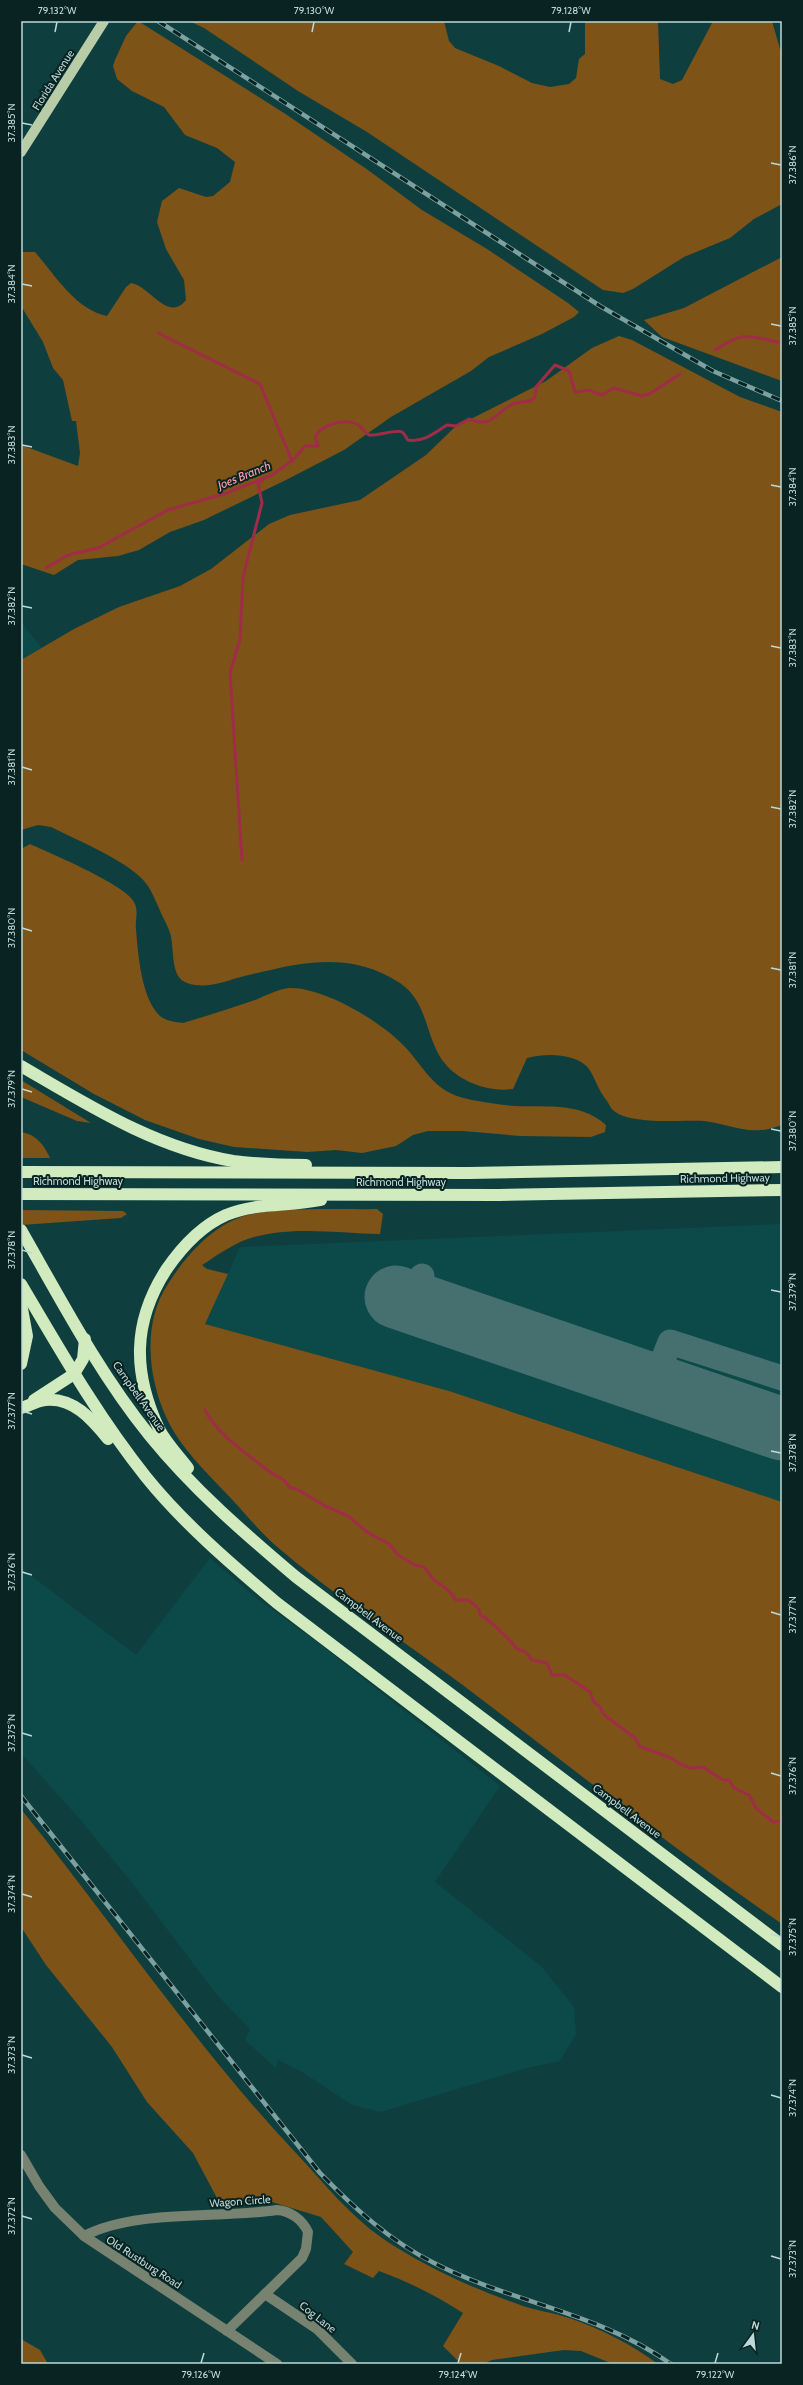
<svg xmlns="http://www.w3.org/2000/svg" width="803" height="2385" viewBox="0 0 803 2385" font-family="Cabin,sans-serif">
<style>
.built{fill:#0b4a48}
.green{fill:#7d5318}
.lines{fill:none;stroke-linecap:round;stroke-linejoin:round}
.stream{stroke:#a02d48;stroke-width:3}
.taxiway{stroke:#46706f;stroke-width:25}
.runway{stroke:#46706f;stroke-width:63}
.minor{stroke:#788270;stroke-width:10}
.major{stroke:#b8cca8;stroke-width:10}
.highway{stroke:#d1eabe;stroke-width:12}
.rail-casing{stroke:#7da1a0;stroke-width:4.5}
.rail{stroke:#092322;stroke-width:3;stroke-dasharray:9;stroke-linecap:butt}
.ticks{fill:none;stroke:#bcd9d7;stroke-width:1.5}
.labels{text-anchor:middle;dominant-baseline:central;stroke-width:4;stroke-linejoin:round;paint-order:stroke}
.street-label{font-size:11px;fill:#bcd9d7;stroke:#092322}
.water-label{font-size:12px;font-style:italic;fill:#fba1ac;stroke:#092322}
.neatline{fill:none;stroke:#bcd9d7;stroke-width:1.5}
.ticks-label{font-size:10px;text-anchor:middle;fill:#bcd9d7}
</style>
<rect width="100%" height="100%" fill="#0e3f3e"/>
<g class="built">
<polygon points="21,622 42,648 21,660"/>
<polygon points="782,1224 782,1502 449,1391 205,1324 240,1247"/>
<polygon points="210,1558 255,1597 317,1642 500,1786 435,1882 542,1967 574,2007 576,2034 560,2061 527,2068 381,2112 352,2105 307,2075 278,2060 276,2068 245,2040 250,2029 217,1995 133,1884 78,1817 21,1753 21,1568 136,1655"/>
</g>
<g class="green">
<path d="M138,21L284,113L368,170L422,210L487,249L568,303L579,312L574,317L542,334L489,357L471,371L391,417L344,450L286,480L204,520L170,532L139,550L118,556L78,560L54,575L21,564V445L78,466L80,453L76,421H72L63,380L53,368L43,342L21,306V252H35C55,275 76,310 107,316L126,287L131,283C150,286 168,323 186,300L184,280L166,249L157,222L162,201L179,188L206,197L213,196L230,182L235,162L217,148L185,135L164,107L132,91L117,79L113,66L115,60L126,36Z"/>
<polygon points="189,21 444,21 449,41 455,48 499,66 532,83 550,87 569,84 576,78 579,59 585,54 585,21 658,21 660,79 673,84 682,80 713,21 772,21 782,56 782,204 754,219 730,238 684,257 633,289 623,293 603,290 367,132 298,91 204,28"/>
<polygon points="782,257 782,381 662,337 644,320 684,308"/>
<path d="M619,336L632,340L740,397L782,412V1125C776,1127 768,1130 761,1130C742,1132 723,1123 704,1121C682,1120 631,1125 614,1111C611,1109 609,1104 607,1101C589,1078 597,1062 563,1056C551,1054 539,1055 527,1058L513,1089C486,1093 452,1079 439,1055C425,1030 426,1001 400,983C347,948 294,964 237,978C220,983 205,989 187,983C169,977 175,947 170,933C168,926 164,920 161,913C157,904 153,894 148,886C134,863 76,840 51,827L38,825L21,830V660L74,629L119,607L180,586L211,569L269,524L290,515L360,500L426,455L455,427L546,381L592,348Z"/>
<path d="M30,844C50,853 126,885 134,902C139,911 135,919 136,929C138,953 141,998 160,1016C166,1021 175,1022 183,1023C207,1016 231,1008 255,1000C265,996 278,989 289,988C324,987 382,1022 405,1047C423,1066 433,1089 460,1097C474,1101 490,1103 504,1105C539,1109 578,1099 606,1125L605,1132L591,1137L520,1136L463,1131H428L413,1135L396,1146L362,1153L336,1150L307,1152L234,1147L199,1139L145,1120L94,1094L21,1050V849Z"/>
<polygon points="21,1080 91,1123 77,1121 21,1097"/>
<path d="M21,1132C36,1134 44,1145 50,1158H21Z"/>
<path d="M377,1209L383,1214L380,1234C339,1233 294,1226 254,1237C235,1242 218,1255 202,1265L207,1269L228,1274L205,1324L449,1391L782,1502V1924C672,1848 567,1764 460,1683C398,1637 333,1595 275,1545C256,1528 240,1507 222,1489C204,1470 182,1448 170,1425C148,1383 141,1324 168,1284C185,1257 210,1228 241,1217C274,1206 340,1210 377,1209Z"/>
<polygon points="21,1210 123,1211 127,1214 121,1218 21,1225"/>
<path d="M21,1809C113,1923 195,2046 295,2152C323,2182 349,2215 382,2238C422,2265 469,2287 515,2303C532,2310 551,2312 569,2318C601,2329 631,2344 658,2364H613L581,2351L564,2350L492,2360L483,2364H461L443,2346L463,2313C437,2296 409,2282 379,2271L373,2278L344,2264L353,2252L321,2217L259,2198L239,2205L217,2198L193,2153L147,2102L112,2047L46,1965L21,1927Z"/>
<polygon points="21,2339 40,2350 48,2364 21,2364"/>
</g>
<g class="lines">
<g class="stream">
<polyline points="158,333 260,384 292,461"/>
<path d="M715,350C744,330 749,336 782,343"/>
<path d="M46,568L68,555L98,548L168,510L224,494L272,475L293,460L305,446H318L315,437C321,425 344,418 357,424C361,426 364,432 369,435C377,436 397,429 402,432C405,434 406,438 408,440C423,443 436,432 447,425L456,426L469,419C492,428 493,415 511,405C517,401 525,403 532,400L535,397L536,387L555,365L569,371L575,392L589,390L602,395L614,388L642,396L651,393L680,374"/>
<polyline points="242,860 230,673 240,639 243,577 262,503 258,483 262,481"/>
<path d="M205,1410C219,1437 247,1453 270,1472C278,1478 284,1477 289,1487L297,1489L325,1506L348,1516L367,1532L389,1544L398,1555L415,1565L424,1567L433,1579L449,1591L456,1600H469L479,1609L480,1615C488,1618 512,1642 517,1649L526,1652L532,1660L547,1663L552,1675H565L590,1692L594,1702L600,1707L603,1714L635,1738L639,1746L671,1758L680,1764L691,1768L703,1767L723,1780H729L734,1788L749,1795L756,1808L773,1822L782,1821"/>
</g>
<g class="taxiway">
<polyline points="412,1303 422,1276"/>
<polyline points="653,1385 670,1342 782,1378"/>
</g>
<polyline class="runway" points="396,1297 782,1429"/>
<g class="minor">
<polyline points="21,2155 39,2186 55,2208 84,2236 277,2364"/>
<path d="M84,2236C136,2209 218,2219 277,2210C290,2211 302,2219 308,2232L306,2249L302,2258L227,2331"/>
<polyline points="265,2294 317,2329 352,2364"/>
</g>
<polyline class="major" points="21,152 104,21"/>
<g class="highway">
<path d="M21,1066C88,1105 155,1148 233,1161C257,1164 281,1165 306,1165"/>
<polyline points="21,1172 469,1173 782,1167"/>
<polyline points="21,1194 499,1195 782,1190"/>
<path d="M21,1230C61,1300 99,1373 150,1436C193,1489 244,1533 296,1577L782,1945"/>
<path d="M21,1284C60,1350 98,1417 146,1477C183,1523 231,1564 277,1603L782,1987"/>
<polyline points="21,1303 27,1336 21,1364"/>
<polyline points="34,1400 74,1374 83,1359 85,1339"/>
<path d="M21,1408C28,1406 37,1401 45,1400C73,1397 92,1419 108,1439"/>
<path d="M188,1468C179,1456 166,1443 159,1429C133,1373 132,1323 166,1270C181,1248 201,1226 226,1215C258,1202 288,1207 321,1200"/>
</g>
<defs>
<g id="rail">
<polyline points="158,21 600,306 713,371 782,401"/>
<path d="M21,1796L320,2173C354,2208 390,2241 434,2263C512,2303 598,2312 671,2364"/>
</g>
</defs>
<use href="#rail" class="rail-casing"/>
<use href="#rail" class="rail"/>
</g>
<path class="ticks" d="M55,32L57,22M312,32L314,22M569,32L571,22M22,123L32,125M771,163L781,165M22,284L32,286M771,324L781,326M22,445L32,447M771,485L781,487M22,606L32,608M771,646L781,648M22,767L32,770M771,807L781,809M22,928L32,931M771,968L781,970M22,1089L32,1092M771,1129L781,1131M22,1250L32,1253M771,1290L781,1292M22,1411L32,1414M771,1451L781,1453M22,1572L32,1575M771,1612L781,1615M22,1733L32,1736M771,1773L781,1776M22,1894L32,1897M771,1934L781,1937M22,2055L32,2058M771,2095L781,2098M22,2216L32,2219M771,2256L781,2259M201,2363L204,2353M458,2363L461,2353M715,2363L718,2353"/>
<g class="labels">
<g class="street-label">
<text transform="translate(53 80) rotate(-58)">Florida Avenue</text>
<text transform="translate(725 1178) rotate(-1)">Richmond Highway</text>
<text x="78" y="1181">Richmond Highway</text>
<text x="401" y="1182">Richmond Highway</text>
<text transform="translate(139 1396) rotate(55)">Campbell Avenue</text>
<text transform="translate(369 1615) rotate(37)">Campbell Avenue</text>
<text transform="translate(627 1811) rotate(37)">Campbell Avenue</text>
<text transform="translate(240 2201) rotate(-4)">Wagon Circle</text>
<text transform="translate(144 2262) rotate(33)">Old Rustburg Road</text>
<text transform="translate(318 2317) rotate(38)">Cog Lane</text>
</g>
<g class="water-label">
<text transform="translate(244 475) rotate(-22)">Joes Branch</text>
</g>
</g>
<rect width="803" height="2385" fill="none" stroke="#092322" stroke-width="44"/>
<g transform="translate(753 2335) rotate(15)" stroke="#092322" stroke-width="3" paint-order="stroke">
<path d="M0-3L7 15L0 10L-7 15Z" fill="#bcd9d7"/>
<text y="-6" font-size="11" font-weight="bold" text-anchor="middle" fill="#bcd9d7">N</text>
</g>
<rect x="22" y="22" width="759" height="2341" class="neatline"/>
<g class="ticks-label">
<text x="57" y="14">79.132°W</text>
<text x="314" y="14">79.130°W</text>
<text x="571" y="14">79.128°W</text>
<text transform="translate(11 123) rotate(-90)" y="4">37.385°N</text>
<text transform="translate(792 165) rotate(-90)" y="4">37.386°N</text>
<text transform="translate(11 284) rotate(-90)" y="4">37.384°N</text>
<text transform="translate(792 326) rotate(-90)" y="4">37.385°N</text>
<text transform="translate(11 445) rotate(-90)" y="4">37.383°N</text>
<text transform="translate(792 487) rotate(-90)" y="4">37.384°N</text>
<text transform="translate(11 606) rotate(-90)" y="4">37.382°N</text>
<text transform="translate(792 648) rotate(-90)" y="4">37.383°N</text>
<text transform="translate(11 767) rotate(-90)" y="4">37.381°N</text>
<text transform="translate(792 809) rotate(-90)" y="4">37.382°N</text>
<text transform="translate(11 928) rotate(-90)" y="4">37.380°N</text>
<text transform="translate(792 970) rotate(-90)" y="4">37.381°N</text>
<text transform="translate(11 1089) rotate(-90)" y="4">37.379°N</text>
<text transform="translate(792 1131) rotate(-90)" y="4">37.380°N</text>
<text transform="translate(11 1250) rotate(-90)" y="4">37.378°N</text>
<text transform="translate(792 1292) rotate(-90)" y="4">37.379°N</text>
<text transform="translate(11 1411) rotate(-90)" y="4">37.377°N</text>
<text transform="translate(792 1453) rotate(-90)" y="4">37.378°N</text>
<text transform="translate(11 1572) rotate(-90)" y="4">37.376°N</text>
<text transform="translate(792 1615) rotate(-90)" y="4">37.377°N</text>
<text transform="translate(11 1733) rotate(-90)" y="4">37.375°N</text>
<text transform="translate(792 1776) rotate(-90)" y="4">37.376°N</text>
<text transform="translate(11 1894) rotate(-90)" y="4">37.374°N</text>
<text transform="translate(792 1937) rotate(-90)" y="4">37.375°N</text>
<text transform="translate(11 2055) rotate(-90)" y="4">37.373°N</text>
<text transform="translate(792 2098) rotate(-90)" y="4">37.374°N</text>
<text transform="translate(11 2216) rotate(-90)" y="4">37.372°N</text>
<text transform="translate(792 2259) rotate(-90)" y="4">37.373°N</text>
<text x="201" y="2378">79.126°W</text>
<text x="458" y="2378">79.124°W</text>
<text x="715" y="2378">79.122°W</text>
</g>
</svg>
